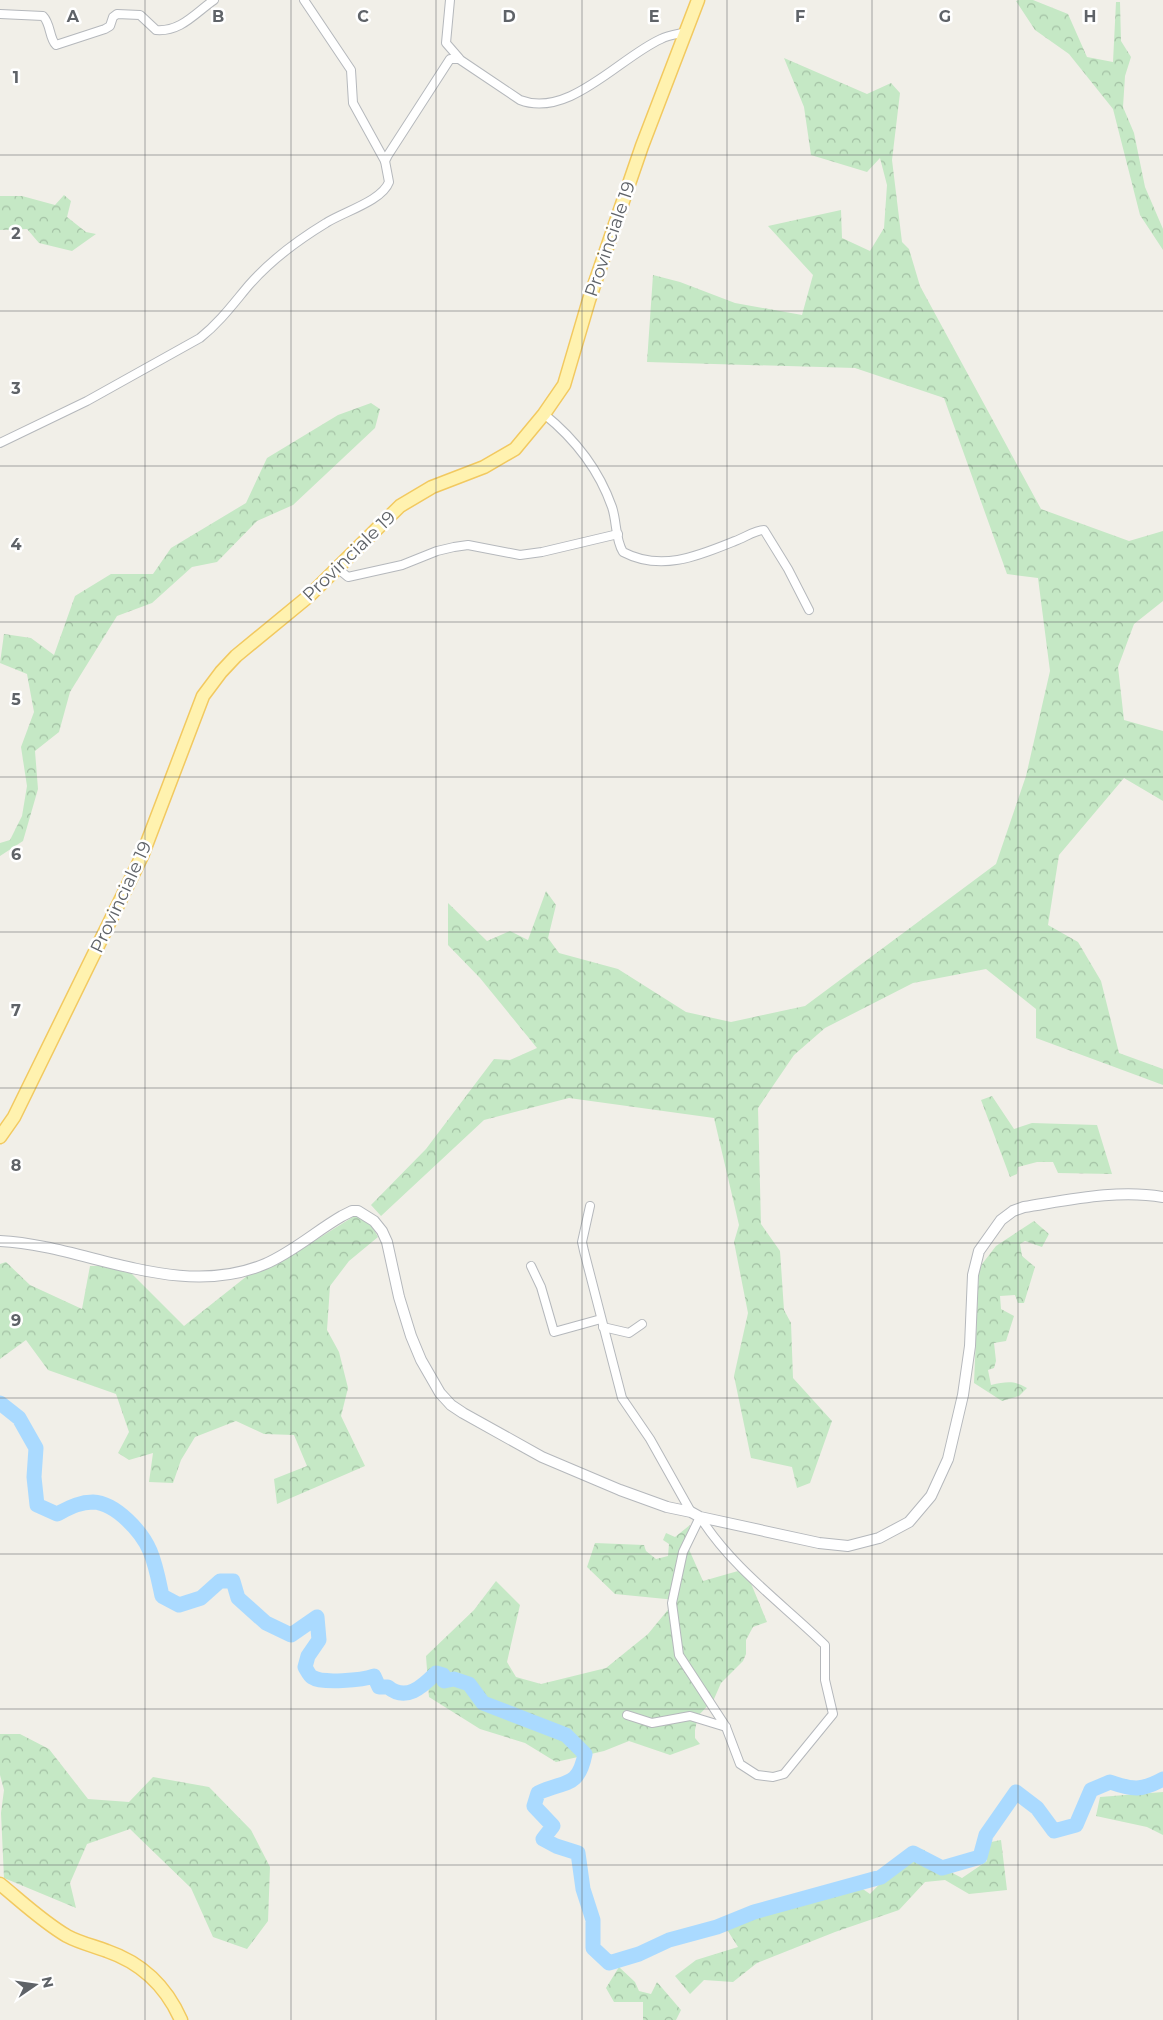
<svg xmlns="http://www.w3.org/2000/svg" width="1163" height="2020" viewBox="0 0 1163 2020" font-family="Montserrat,sans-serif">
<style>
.forest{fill:url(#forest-crowns)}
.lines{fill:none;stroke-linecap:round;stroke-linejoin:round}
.river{stroke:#aadaff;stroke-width:15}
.minor-casing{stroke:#b5b8bc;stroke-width:10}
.tertiary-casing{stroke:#b5b8bc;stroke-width:12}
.primary-casing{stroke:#f2c960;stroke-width:15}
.minor{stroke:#fff;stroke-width:8}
.tertiary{stroke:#fff;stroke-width:10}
.primary{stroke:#fff2af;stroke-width:12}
.grid{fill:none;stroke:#5f6368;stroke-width:1;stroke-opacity:0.55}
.labels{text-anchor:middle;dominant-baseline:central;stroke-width:5;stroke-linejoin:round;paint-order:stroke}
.street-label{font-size:18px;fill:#5f6368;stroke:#fff}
.grid-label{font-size:16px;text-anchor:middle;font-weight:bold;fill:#5f6368;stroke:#fff;stroke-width:5;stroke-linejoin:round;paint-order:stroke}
</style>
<defs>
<pattern id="forest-crowns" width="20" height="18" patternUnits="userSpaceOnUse" patternTransform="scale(1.25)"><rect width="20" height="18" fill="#c5e8c5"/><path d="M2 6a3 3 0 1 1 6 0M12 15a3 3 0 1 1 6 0" fill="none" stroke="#a3c0a4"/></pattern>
</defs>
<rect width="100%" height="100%" fill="#f1efe8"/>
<g class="forest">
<polygon points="1019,0 1033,0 1068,14 1087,57 1113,62 1116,2 1120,2 1121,41 1131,57 1125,76 1123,107 1134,133 1145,187 1163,229 1163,250 1140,215 1113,109 1069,54 1035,30 1016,1"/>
<polygon points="784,58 867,94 891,83 900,93 892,160 902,242 909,249 920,286 1041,509 1129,541 1163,531 1163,601 1134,624 1118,667 1124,720 1163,731 1163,801 1124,778 1059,855 1048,925 1078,942 1101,981 1119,1053 1163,1069 1163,1085 1036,1038 1036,1009 986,969 913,983 825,1028 794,1055 758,1108 761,1224 780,1251 784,1310 791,1323 793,1378 832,1421 810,1483 797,1488 792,1467 751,1458 734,1376 748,1313 734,1242 739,1225 714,1118 569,1098 484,1120 381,1216 371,1205 426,1149 494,1059 510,1060 537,1048 480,978 448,945 448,903 487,941 510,931 528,940 546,891 556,905 548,938 559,953 618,969 686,1012 731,1022 805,1006 996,864 1026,776 1050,671 1038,578 1007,574 944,398 855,368 647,362 653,275 680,282 735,303 802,315 813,275 768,226 841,210 842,238 870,251 884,228 887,185 880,158 867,172 811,155 804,107"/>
<polygon points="64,195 71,201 67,217 86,232 96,234 72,251 39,243 27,229 0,230 0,196 22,196 55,205"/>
<polygon points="371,403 380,409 375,428 293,505 257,521 217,562 192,567 152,603 117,616 70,692 59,732 35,751 38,789 23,841 0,856 0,843 10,840 22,816 27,786 21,747 34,712 27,674 0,663 4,634 31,638 54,655 75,596 111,574 153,574 171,548 246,503 267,458 338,415"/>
<polygon points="992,1096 1014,1129 1032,1123 1097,1125 1112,1174 1058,1173 1053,1162 1037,1162 1018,1167 1017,1174 1010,1177 981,1100"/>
<polygon points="356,1215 369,1221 378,1237 349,1261 330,1286 327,1330 339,1352 348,1388 341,1416 365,1466 277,1504 274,1479 307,1466 294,1435 264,1434 236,1421 195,1437 181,1460 173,1483 149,1482 153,1453 129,1460 118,1453 129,1432 116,1394 48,1370 26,1340 0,1359 0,1264 6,1262 30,1285 82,1309 90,1266 118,1266 128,1270 184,1326 247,1276 287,1258"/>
<path d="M1034,1221L1049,1234L1042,1247L1025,1241L1020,1244L1022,1256L1035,1267L1024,1303H1018L1015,1295L1000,1296L1001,1309L1014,1316L1006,1341L994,1343L996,1361L994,1368L988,1370L991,1385C1006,1382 1014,1380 1027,1388L1019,1396L1002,1401L974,1383L979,1268L996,1246Z"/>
<polygon points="690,1525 687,1545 703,1581 745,1569 767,1622 753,1627 746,1640 746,1654 743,1661 721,1683 714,1699 698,1716 695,1730 695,1738 700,1744 670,1755 629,1741 604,1751 556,1762 525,1743 480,1729 429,1697 426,1656 474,1610 496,1581 520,1605 507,1662 516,1677 541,1684 606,1668 648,1634 676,1600 615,1594 587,1567 595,1543 644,1545 646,1551 656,1559 668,1556 669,1544 663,1540 666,1533 675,1537"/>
<polygon points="0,1734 20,1734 49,1749 88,1799 129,1802 153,1777 209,1787 251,1830 270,1867 268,1921 247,1949 213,1937 191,1888 130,1829 87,1844 70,1883 76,1908 4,1878 1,1813 4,1790 0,1775"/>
<polygon points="1163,1792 1163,1835 1147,1827 1096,1816 1100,1797"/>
<polygon points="1001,1840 1007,1890 969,1894 945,1880 925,1882 899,1910 835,1932 757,1963 733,1982 704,1980 690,1994 675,1976 696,1960 738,1947 726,1928 781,1903 829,1897 857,1885 870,1894 913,1849 925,1850 923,1866 943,1868 962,1878 987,1861 986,1843"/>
<polygon points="619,1967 635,1982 639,1991 651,1994 657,1982 681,2010 676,2020 643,2020 643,2002 614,2002 606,1988"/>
</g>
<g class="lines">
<path class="river" d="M0,1403L19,1418L36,1448L34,1477L37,1505L57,1514C69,1508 79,1502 93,1502C116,1503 142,1532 150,1551C156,1565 159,1582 162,1596L179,1605L201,1598L220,1581H233L238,1598L266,1623L291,1635L317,1617L319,1640L308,1656L305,1667C307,1670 309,1675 312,1677C322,1684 363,1680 374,1676L379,1687H388C406,1702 422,1687 436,1673L443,1675L444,1681L454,1679L469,1684L483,1703L566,1735L585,1754C578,1789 565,1780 538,1793L534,1806L553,1826L543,1839L556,1846L578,1853L583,1889L593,1920V1948L609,1963L639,1954L669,1940L717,1927L754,1912L881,1877L913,1853L942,1868L980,1857L986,1835L1016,1792L1037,1808L1054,1831L1076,1825L1091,1790L1110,1782C1133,1790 1141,1791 1163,1779"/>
<defs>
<g id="minor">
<polyline points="304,0 351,70 353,103 385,161"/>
<polyline points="450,0 446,43 459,58"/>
<path d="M0,14L43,16C51,24 49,38 56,45L105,29L110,26L113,17L117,14L140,15L156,30C181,32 195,13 214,0"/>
<path d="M544,414C575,439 599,470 612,507C617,522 615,539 623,552C661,572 698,556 735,541C744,538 755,530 764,530L788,569L809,610"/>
<path d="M0,443L87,401L200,338C220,322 233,304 249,285C271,260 298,240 326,223C343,212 382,201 389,182L385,161L388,155L450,59H459L520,100C569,119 620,57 661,39C668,35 678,34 687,32"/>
<polyline points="337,568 348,577 402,565 437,551 454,547 468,545 520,555 542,552 618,534"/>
<polyline points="590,1206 582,1242 584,1251 622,1398 650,1439 691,1512"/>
<polyline points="531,1266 541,1287 554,1332 601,1319"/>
<polyline points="603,1327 629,1333 642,1324"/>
<path d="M700,1517C732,1568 783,1604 825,1645V1680L833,1714L784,1774L773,1777L757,1775L740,1764L726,1727L679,1655L672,1603L683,1552Z"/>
<polyline points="627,1715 652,1723 690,1716 726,1727"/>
</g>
<path id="tertiary" d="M0,1241C85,1245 178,1301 265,1264C293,1252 316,1231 342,1216L352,1211H358L374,1221L382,1231L387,1242L399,1297L411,1336L421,1360L440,1393L451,1405L463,1413L542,1457L620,1490L667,1507L691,1512L700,1517L819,1543L848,1546L879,1538L909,1522L931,1496L948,1459L963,1395L970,1346L973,1275L979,1251L1001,1220L1013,1211L1024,1207C1069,1200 1117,1189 1163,1197"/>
<g id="primary">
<polyline points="0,1137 14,1117 142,856 203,696 221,672 236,656 309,596 400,506 432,487 484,467 515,449 544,414 564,385 589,300 642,146 698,0"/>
<path d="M0,1884C22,1902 43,1922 67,1936C80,1943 94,1946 107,1951C142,1963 166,1986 181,2020"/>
</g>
</defs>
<use href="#minor" class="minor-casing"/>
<use href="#tertiary" class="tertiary-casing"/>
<use href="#primary" class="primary-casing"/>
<use href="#minor" class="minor"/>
<use href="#tertiary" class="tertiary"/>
<use href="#primary" class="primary"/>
</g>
<path class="grid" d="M145,0V2020M291,0V2020M436,0V2020M582,0V2020M727,0V2020M872,0V2020M1018,0V2020M0,155H1163M0,311H1163M0,466H1163M0,622H1163M0,777H1163M0,932H1163M0,1088H1163M0,1243H1163M0,1398H1163M0,1554H1163M0,1709H1163M0,1865H1163"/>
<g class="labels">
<g class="street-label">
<text transform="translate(610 239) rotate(-71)">Provinciale 19</text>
<text transform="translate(349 556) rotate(-44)">Provinciale 19</text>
<text transform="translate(121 897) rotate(-65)">Provinciale 19</text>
</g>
</g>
<g class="grid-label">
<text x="73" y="22">A</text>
<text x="218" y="22">B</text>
<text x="363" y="22">C</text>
<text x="509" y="22">D</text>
<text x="654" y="22">E</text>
<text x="800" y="22">F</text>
<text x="945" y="22">G</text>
<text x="1090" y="22">H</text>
<text x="16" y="83">1</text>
<text x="16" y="239">2</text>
<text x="16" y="394">3</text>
<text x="16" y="550">4</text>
<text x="16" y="705">5</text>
<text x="16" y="860">6</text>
<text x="16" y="1016">7</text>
<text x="16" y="1171">8</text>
<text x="16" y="1326">9</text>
</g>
<g transform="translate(35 1985) rotate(77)" stroke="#ffffff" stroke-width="4" paint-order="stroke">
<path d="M0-4L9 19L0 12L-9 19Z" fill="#5f6368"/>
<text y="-8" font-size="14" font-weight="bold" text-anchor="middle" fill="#5f6368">N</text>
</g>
</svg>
